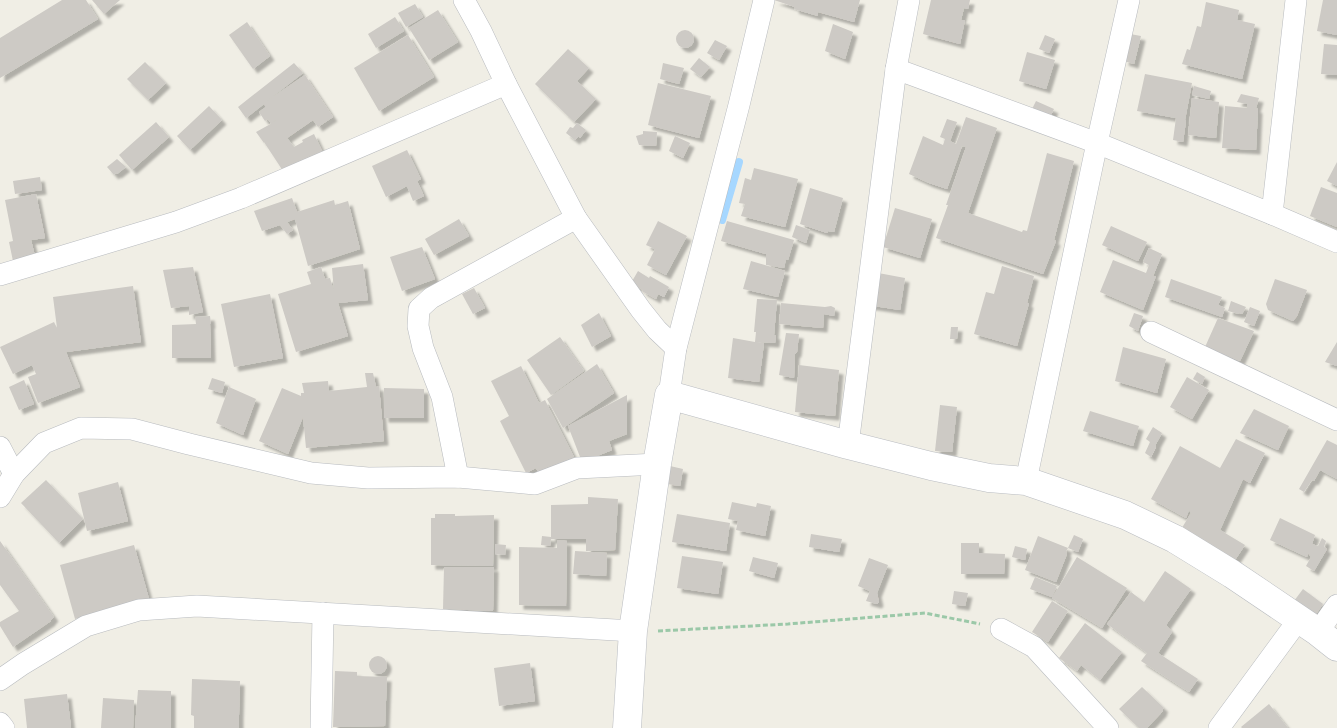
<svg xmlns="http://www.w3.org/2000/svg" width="1337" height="728" viewBox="0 0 1337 728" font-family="Quicksand,sans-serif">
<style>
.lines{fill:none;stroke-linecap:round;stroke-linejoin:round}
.stream{stroke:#a6d7ff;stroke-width:8}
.building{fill:#cdcac5;filter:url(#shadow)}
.street-casing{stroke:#b8bbbf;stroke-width:22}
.secondary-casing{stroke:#b9bcc1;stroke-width:29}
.path{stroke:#9bc8a8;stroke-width:3;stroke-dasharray:5 2.5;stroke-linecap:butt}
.street{stroke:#fff;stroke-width:21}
.secondary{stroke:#fff;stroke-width:28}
</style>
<defs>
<filter id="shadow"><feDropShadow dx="4.5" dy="4.5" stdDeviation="1" flood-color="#0004"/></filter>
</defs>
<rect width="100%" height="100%" fill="#f0eee5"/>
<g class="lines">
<polyline class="stream" points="722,220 739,162"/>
</g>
<g class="building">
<polygon points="62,0 86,0 98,19 0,78 0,38"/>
<polygon points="92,0 120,0 104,14"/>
<polygon points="774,0 860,0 854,22 818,12 818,16 794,9 795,7"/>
<polygon points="931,0 970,0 968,9 964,8 961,20 965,20 960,44 923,34"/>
<polygon points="1323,0 1337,0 1337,35 1317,31"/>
<polygon points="1206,2 1239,10 1237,20 1255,24 1242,79 1182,64 1187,49 1190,50 1197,26 1201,27"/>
<polygon points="415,4 423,17 406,27 398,13"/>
<polygon points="438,10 458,42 429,60 409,28"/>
<polygon points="395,17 404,31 376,48 368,34"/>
<polygon points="247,22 270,56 253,69 229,35"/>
<polygon points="833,24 853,32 845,59 825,51"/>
<circle cx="685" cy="39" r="9"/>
<polygon points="1130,34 1141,36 1134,64 1124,61"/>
<polygon points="408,35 434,77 379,111 354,68"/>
<polygon points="1045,35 1055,39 1049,53 1039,49"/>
<polygon points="715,40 727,46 719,60 707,53"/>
<polygon points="1324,44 1337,45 1337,75 1321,74"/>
<polygon points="568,49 589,68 577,81 596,99 574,122 535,84"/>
<polygon points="1027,52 1055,60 1046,89 1019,81"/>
<polygon points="699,58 710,67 701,77 690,69"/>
<polygon points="145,62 166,83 148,100 127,79"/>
<polygon points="294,63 303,73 267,101 305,75 333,117 318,127 313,120 287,138 294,147 303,142 302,140 314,134 324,155 285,174 264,142 264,143 256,132 276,121 276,120 271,124 268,119 265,121 259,112 266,107 264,104 246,118 238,107"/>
<polygon points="663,63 684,68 679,84 660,79"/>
<polygon points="1145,74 1192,83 1185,120 1186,121 1183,142 1173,140 1176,118 1137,111"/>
<polygon points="658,83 711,96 699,138 648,125"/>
<polygon points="1194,86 1211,91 1209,99 1192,95"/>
<polygon points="1241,94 1259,98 1256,108 1258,109 1256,150 1222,148 1225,106 1247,108 1247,104 1237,102"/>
<polygon points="1192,98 1219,102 1216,138 1188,135"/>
<polygon points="1036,101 1054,109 1050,117 1032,109"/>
<polygon points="209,106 222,120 190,150 177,136"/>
<polygon points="966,117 997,128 968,213 1022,232 1023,230 1027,231 1047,153 1074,161 1054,240 1056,241 1043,274 936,238 948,205 946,205 966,147 962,146 947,189 929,183 909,174 923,136 943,145 945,139 940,137 947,119 957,122 950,141 956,144"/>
<polygon points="156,122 169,137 132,170 119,155"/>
<polygon points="577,123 586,130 580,138 579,136 575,140 566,133 570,127 573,128"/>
<polygon points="643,131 657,132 656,146 639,145 636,136 643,134"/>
<polygon points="675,136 690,143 683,158 669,151"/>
<polygon points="407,150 421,179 417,181 424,196 413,201 407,186 386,197 372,166"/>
<polygon points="117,159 126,167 117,174 116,173 114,175 107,167"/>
<polygon points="1337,162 1337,186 1327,181"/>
<polygon points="754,168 798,179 785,227 741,216 745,204 739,203 745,178 751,180"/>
<polygon points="40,177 42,190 15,194 13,181"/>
<polygon points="1321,187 1337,193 1337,227 1310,216"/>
<polygon points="810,188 843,198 834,232 828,231 827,233 800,224"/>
<polygon points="36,194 45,238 31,240 35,256 13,261 9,242 13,241 5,200"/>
<polygon points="292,198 297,212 334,200 335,205 348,201 360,249 308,266 295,219 287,222 293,230 287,234 280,225 262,231 254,211"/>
<polygon points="895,208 932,219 920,258 883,247"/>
<polygon points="459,219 469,236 434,255 425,239"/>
<polygon points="658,221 687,236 666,275 647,265 655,249 646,245"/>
<polygon points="727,221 794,240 788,260 786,259 784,268 766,265 766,254 721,241"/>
<polygon points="796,225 810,230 806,243 792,237"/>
<polygon points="1111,226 1147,242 1138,261 1102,245"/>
<polygon points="422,247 435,279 402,291 390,257"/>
<polygon points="1149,248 1162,254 1153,276 1156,276 1143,310 1100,292 1113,260 1146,273 1149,265 1143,262"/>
<polygon points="751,261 785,271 778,297 743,289"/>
<polygon points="363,264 368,300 338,303 348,336 296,352 278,294 311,284 307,272 321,267 325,279 330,278 334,292 332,268"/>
<polygon points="1002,266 1034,276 1027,303 1029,303 1017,346 974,334 986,292 994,294"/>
<polygon points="193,267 203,312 189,315 189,306 171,308 163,270"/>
<polygon points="638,271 649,278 650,276 669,287 664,297 658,294 656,299 642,291 643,290 631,283"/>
<polygon points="873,272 905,278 900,310 867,305"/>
<polygon points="1171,279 1222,297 1218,305 1225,308 1222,317 1165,297"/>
<polygon points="1275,279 1307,290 1297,316 1293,321 1268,310 1266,304"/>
<polygon points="133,286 141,342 66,352 80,387 38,403 28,377 36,374 32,365 13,374 0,347 54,322 57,328 53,297"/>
<polygon points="474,288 485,308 473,314 462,294"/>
<polygon points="270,294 283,358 234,367 221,304"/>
<polygon points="757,299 777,300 774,335 776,335 775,343 757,342 764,343 759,382 728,378 733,338 755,342 756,332 754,332"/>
<polygon points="1231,301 1246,307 1242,314 1239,313 1239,314 1228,311"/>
<polygon points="781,303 825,307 831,306 835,308 834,316 824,314 823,328 779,324"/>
<polygon points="1250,307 1260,311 1254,326 1244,322"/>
<polygon points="599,313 611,336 592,347 581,325"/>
<polygon points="1134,313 1143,316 1138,331 1129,326"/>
<polygon points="210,316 211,324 210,324 211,358 172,358 172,325 196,324 195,317"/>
<polygon points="1218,318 1254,331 1240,361 1205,347"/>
<polygon points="951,327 958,327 957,339 950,339"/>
<polygon points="786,333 799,334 797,352 795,354 794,378 779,375"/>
<polygon points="560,337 584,371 551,395 527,360"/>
<polygon points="1337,342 1337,366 1325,362"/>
<polygon points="1123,347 1166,359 1157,393 1115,381"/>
<polygon points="597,364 614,393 563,428 547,399"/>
<polygon points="799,365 839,370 835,416 795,412"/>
<polygon points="521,366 539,403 545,400 575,459 540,476 536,468 526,473 500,421 509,416 491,381"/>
<polygon points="1197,372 1205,377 1202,384 1193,379"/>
<polygon points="365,373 373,373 376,387 379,386 384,441 306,448 303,417 288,454 259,441 282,388 301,396 301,393 304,393 302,383 328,381 329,391 367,387"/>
<polygon points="1187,377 1209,390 1192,419 1170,407"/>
<polygon points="212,378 225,382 222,393 208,389"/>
<polygon points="24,380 34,404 19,410 9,387"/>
<polygon points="229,387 256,399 243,435 216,423"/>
<polygon points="384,388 424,389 424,418 384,418"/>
<polygon points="627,395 627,434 609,441 612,450 582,462 568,426"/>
<polygon points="940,405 957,407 952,452 935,451"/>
<polygon points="1254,409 1289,426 1278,450 1240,433"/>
<polygon points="1090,411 1139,426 1133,446 1083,431"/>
<polygon points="1153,427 1162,433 1156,444 1156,447 1151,457 1145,453 1150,442 1146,439"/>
<polygon points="1236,439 1265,453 1250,483 1243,479 1220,530 1245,545 1233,563 1180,531 1191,513 1189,510 1186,518 1151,499 1180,446 1220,468"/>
<polygon points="1327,440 1337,445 1337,479 1320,470 1314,481 1312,480 1304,492 1299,489"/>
<polygon points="670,466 683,469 680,486 667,484"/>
<polygon points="46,480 83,519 59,543 21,503"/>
<polygon points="118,482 128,521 87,531 78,493"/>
<polygon points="588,497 618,499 615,550 586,551 586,539 551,539 550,546 541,545 542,536 551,537 551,505 588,504"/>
<polygon points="732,502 756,507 757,503 771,506 765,536 736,530 738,521 728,519"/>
<polygon points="435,514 455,514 455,516 494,515 493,566 431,565 431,518 435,518"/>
<polygon points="677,514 730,523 726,551 672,542"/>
<polygon points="1280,518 1315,535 1312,544 1318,546 1322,538 1326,541 1324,547 1327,549 1314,571 1306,566 1311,557 1308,553 1307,557 1270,540"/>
<polygon points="811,534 842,539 839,552 809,547"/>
<polygon points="1074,535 1083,539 1078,552 1068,548"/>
<polygon points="1038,536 1068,548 1066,551 1067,554 1056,582 1025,570"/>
<polygon points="557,540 567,541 566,606 519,605 519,547 557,548"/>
<polygon points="0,541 54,617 51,620 51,621 13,647 0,626 0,622 19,611 0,585"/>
<polygon points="961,543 979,543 979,553 1005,554 1004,574 961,574"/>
<polygon points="495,544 506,545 505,555 495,554"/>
<polygon points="134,545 149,599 75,619 60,565"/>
<polygon points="1015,546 1027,549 1025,560 1012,557"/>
<polygon points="575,551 607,553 606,576 573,574"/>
<polygon points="682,556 723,562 718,594 677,588"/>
<polygon points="753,557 778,563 774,578 749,571"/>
<polygon points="1077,557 1127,588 1102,628 1052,598"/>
<polygon points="869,558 888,565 877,593 879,602 877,604 866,601 870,591 858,586"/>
<polygon points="444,567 494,567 493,611 443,609"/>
<polygon points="1165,571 1191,589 1166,625 1172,632 1158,653 1198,679 1189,692 1141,661 1147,653 1107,624 1131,592 1144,602"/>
<polygon points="1035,577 1057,586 1052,597 1030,589"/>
<polygon points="1303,589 1323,604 1312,620 1291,605"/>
<polygon points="954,591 968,593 965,606 952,604"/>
<polygon points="1052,601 1068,611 1048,642 1032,632"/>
<polygon points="1085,623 1122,652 1100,680 1081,665 1077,671 1059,658"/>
<circle cx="378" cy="665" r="9"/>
<polygon points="530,663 535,701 499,706 494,668"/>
<polygon points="335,671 357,672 357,676 387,677 385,726 333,727"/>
<polygon points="192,679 240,681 239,715 239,728 194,728 194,716 191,715"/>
<polygon points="1142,687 1164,708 1162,710 1163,711 1147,728 1139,728 1119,709"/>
<polygon points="138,690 171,691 171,728 135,728"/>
<polygon points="67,694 71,728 27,728 24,699"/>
<polygon points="103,698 134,700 133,728 101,728"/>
<polygon points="1269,704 1288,728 1242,728 1241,727"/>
</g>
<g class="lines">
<defs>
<g id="street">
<polyline points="464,0 481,31 506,84 576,218 641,310 657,330 676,348"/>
<polyline points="896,69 909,0"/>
<polyline points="1272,214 1296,0"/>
<polyline points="0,275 176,222 241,198 506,84"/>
<polyline points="1151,332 1337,420"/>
<polyline points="669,395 676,348 739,105 764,0"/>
<polyline points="848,445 896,69 1097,143 1272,214 1337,242"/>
<polyline points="0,447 14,474"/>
<polyline points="458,477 442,397 423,348 418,326 419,309 431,298 576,218"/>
<polyline points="1026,481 1097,143 1129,0"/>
<polyline points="0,497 14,474 44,443 81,428 132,429 189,444 311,473 368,478 458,477 535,484 577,468 657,464"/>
<polyline points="1001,629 1034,647 1108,728"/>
<polyline points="1318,632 1337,605"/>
<polyline points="0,680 23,664 86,626 139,610 197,606 633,631"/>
<polyline points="0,723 4,728"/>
<polyline points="321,728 323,613"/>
<polyline points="1219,728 1299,619"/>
</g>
<polyline id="secondary" points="627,728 633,631 657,464 669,395 848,445 931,466 989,478 1026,481 1125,515 1175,539 1232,574 1318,632 1337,647"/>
</defs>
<use href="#street" class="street-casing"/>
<use href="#secondary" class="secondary-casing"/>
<polyline class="path" points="658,631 788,624 925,613 980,624"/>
<use href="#street" class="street"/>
<use href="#secondary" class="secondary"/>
</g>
</svg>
